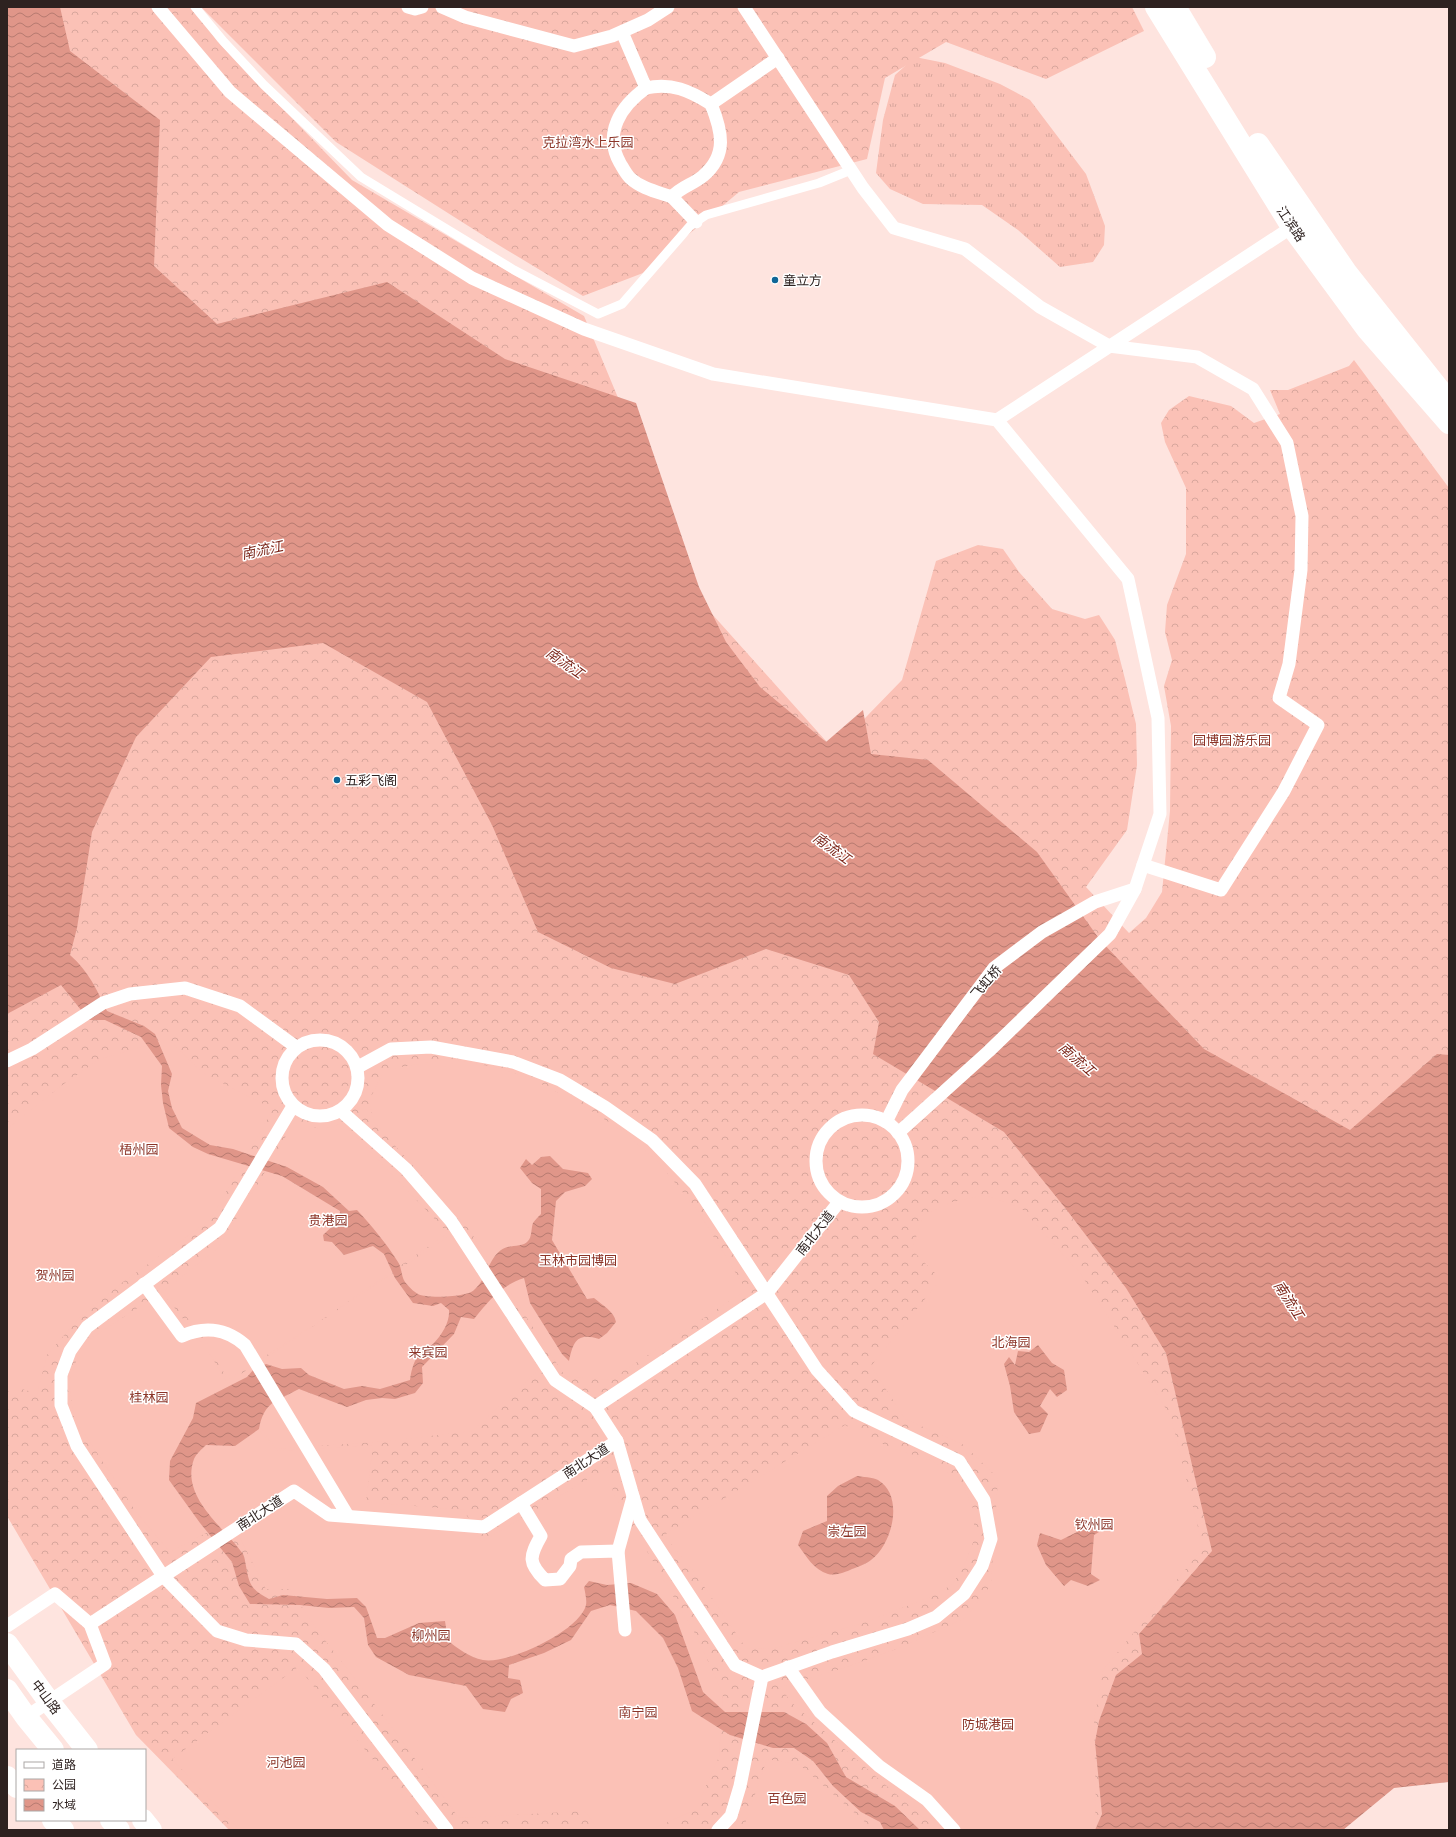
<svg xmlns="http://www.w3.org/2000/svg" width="1456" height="1837" viewBox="0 0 1456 1837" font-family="'Archivo Narrow','Noto Sans SC',sans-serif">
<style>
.grass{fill:url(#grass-tufts)}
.park{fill:url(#park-crowns)}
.garden{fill:#fbc1b6}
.water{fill:url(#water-waves)}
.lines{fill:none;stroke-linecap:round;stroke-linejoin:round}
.service{stroke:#fff;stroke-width:9}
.pedestrian{stroke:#fff;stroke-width:13}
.tertiary{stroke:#fff;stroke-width:22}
.secondary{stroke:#fff;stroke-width:22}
.poi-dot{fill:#0f6697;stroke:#fff;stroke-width:1.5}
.labels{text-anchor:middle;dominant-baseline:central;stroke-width:3;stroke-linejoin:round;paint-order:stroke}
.park-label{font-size:13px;fill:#8c3528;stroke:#fff}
.street-label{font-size:13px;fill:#2e2220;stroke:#fff}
.poi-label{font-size:13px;fill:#2e2220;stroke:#fff;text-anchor:start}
.water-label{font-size:14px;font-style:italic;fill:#7a2418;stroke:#fff}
</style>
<defs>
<pattern id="grass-tufts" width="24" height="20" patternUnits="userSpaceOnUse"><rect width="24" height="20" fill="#fbc1b6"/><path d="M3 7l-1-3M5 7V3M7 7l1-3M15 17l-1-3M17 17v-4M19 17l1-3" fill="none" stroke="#d7a69c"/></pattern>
<pattern id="park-crowns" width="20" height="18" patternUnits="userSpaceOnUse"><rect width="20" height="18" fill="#fbc1b6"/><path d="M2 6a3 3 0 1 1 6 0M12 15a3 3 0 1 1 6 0" fill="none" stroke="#d7a69c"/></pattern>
<pattern id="water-waves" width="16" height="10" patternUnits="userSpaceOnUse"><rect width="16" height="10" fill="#e09689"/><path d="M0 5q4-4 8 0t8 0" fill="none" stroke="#b67a70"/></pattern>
</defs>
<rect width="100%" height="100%" fill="#fee4df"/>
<polygon class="grass" points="915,57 945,63 1000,84 1030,100 1086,174 1096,201 1105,226 1104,245 1093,262 1060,267 1018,230 982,205 923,204 890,189 876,173 883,120 895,75"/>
<g class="park">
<polygon points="7,7 193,7 217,41 352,180 584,316 631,429 686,585 834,750 902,680 936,561 978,545 1003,549 1019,572 1052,609 1085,619 1099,615 1115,640 1125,679 1136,724 1137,765 1127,830 1086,887 1129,933 1146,918 1162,892 1170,811 1171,726 1164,686 1172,660 1165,632 1167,605 1186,554 1186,488 1165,442 1161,423 1169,410 1189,396 1231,406 1254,423 1280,414 1270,390 1288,390 1349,366 1354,360 1449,488 1449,1424 1133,1830 229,1830 136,1735 7,1516"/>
<polygon points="201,7 1132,7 1144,31 1046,79 946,42 885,78 867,159 739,192 643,273 583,296 492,241 336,142"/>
</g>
<g class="garden">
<polygon points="168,1039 203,1073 273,1109 210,1220 123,1282 79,1318 47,1355 37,1394 7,1384 7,1129 61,1086 100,1059"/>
<polygon points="447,1059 495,1067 527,1077 581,1104 625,1133 658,1162 698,1211 746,1290 610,1380 565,1376 466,1225 374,1122 369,1101 384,1070"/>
<polygon points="343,1123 448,1233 314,1325 228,1380 208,1344 165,1290 217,1249 255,1189 293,1124 323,1129"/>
<polygon points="985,1195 1021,1208 1080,1273 1135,1359 1171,1417 1203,1548 1103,1670 1094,1720 1096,1810 1090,1830 937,1830 792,1703 780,1687 844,1668 899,1648 965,1618 991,1585 998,1478 964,1445 905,1419 871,1366 941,1279 912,1250 923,1215 952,1202"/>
<polygon points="452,1234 540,1369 472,1431 388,1441 275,1449 277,1451 373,1445 366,1502 464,1510 481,1542 610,1466 613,1493 697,1637 723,1694 719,1757 695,1810 650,1830 598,1830 585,1811 459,1818 379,1710 318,1631 290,1589 266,1589 240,1538 227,1522 170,1552 137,1513 74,1418 69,1382 82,1344 162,1292 206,1348 252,1423 275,1448 229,1382"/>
<polygon points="845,1425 891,1448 933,1461 962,1483 974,1511 974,1540 966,1561 953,1584 933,1596 863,1623 771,1649 746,1648 695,1573 664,1535"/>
<polygon points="298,1667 430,1830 239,1830 172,1759"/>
<polygon points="767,1759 800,1765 874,1830 743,1830"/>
</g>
<g class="water">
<path d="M7,7H60L70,51L160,120L154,266L217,324L387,282L505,359L636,403L699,587L726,642L760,687L826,742L863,710L871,754L928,760L1037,852L1100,940L1204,1049L1350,1130L1437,1054L1449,1055V1782L1394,1788L1343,1830H1095L1102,1814L1095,1742L1099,1721L1116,1675L1142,1654L1139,1634L1212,1551L1166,1353L1126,1288L1066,1209L1004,1132L873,1054L879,1022L849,975L766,949L675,984L611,968L538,932L492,825L427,702L323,643L211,657L136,737L92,832L77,928L70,955C89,972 96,988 107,1011L144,1026L155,1034L172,1074L168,1091L172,1108L182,1128L210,1145L233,1149L287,1167L323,1187L349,1211L357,1210C372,1226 386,1243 398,1262C402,1268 401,1276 405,1282C408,1286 414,1292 418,1294C427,1299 468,1297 474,1290C487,1279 487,1261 501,1250C509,1244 522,1248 528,1241C532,1237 531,1228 533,1223C535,1220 538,1217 541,1214V1189L532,1183L520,1168L526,1159L532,1165L541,1157L550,1156L563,1169L588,1173L592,1179L585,1186L565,1192L556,1201L552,1240L587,1299L594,1298C602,1305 614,1311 616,1322L607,1333L599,1339C577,1332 573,1342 569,1361L562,1354L530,1303L524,1278C502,1285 488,1301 474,1319L461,1317L454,1334L422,1367L423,1383L415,1393L395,1399L382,1398L366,1400L347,1407L299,1389C277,1401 264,1401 259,1429L235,1446L206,1445C202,1449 196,1454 194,1459C180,1497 224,1527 243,1554C245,1558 245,1562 246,1566C249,1585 252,1590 269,1599L283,1595L327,1599L357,1598L366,1607L377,1638H385L419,1623L445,1621L448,1641C459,1649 469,1657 483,1660C507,1665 580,1631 586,1605C587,1600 585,1592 584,1587L589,1581L607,1585L631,1583L657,1594L675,1615L703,1692L725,1712H784L806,1724L827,1743L846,1777L895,1806L920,1830H884L880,1822L861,1812L833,1786L813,1761L794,1748H773L730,1735L692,1711L678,1668L663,1638L636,1611L610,1605L591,1611L571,1640L544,1653L509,1665L508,1678L520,1680L523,1693L511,1699L505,1712L483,1709L466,1686L409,1675L376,1657L368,1645L364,1618L354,1607L329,1608L300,1605L250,1604L239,1586L232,1562L200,1523L169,1480L170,1461L193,1418L196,1403L247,1377L254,1369L266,1364L282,1369L301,1368L309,1375L344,1389L362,1386L380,1389L410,1380C411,1372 413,1363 418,1356C421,1351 428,1348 433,1344C442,1335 450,1322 449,1310L441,1303L433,1306L413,1303L395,1278L384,1254L373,1246L344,1255L332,1242L324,1241L323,1235L339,1220L340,1211L282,1176L208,1154L193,1147L169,1128L163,1103L161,1085L162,1066L141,1037L105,1020H89L61,985L7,1014Z"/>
<polygon points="1038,1345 1052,1363 1064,1370 1067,1390 1057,1397 1050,1389 1040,1406 1048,1414 1040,1432 1029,1434 1014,1412 1010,1386 1004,1364 1009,1357 1015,1365 1018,1351 1029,1352"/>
<path d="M857,1476C863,1477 872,1477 878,1480C905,1496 892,1545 871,1560C866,1564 858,1567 852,1569C846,1572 835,1576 828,1574C814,1570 806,1556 798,1545L803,1531L827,1521V1496L838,1486Z"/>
<polygon points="1105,1518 1099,1532 1094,1535 1091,1574 1100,1580 1088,1586 1071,1580 1064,1586 1046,1565 1037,1545 1040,1533 1061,1540"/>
</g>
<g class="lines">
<polyline class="service" points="195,7 224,42 264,85 361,177 514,270 598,314 622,304 690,226 706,215 819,183 851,170"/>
<g class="pedestrian">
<polyline points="158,7 230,92 388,225 472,278 584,329 713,374 997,420 1128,579 1158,718 1160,814 1135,889 1110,934 989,1051 898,1133"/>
<polyline points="408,7 415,9 422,7"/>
<polyline points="442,7 465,17 574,46 612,36 648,20 668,7"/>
<polyline points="744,7 863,188 894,228 965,249 1040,307 1109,346 1197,357 1253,389 1287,443 1302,516 1301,570 1289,664 1279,698 1318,725 1284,791 1221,890 1143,865"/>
<path d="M622,32L646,88C671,82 690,91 711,104L778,58"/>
<path d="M646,88C621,106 603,133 620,163C623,168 626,174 630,178C642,189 658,192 672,197"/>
<path d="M696,222L672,197C680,187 694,184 703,176C728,155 722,131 711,104"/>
<polyline points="997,420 1292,227"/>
<circle cx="320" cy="1078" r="38"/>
<polyline points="7,1061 32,1049 103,1003 130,994 185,988 240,1006 296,1047"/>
<polyline points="358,1067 391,1049 431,1047 513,1062 560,1080 605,1107 652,1140 695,1184 817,1370 854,1411 959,1461 984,1500 991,1539 982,1566 964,1594 936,1617 908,1629 832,1652 762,1677 735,1665 640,1520 617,1441"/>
<polyline points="293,1106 220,1228 87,1327 70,1351 61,1375 61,1405 77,1446 163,1576 217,1631 246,1640 296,1644 324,1669 447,1830"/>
<polyline points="341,1111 406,1169 451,1221 555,1380 595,1407"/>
<circle cx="862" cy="1161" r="46"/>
<polyline points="886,1122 902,1090 994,968 1042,932 1095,902 1135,889"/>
<path d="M144,1284L182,1336C205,1326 225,1328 245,1345L348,1516"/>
<path d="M521,1503L541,1536C529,1557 528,1563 545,1580L560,1579L570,1566L571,1559L581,1552L618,1551L625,1630"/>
<polyline points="618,1551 633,1497"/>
<polyline points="90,1624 294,1491 329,1515 484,1527 617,1441 595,1407 767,1293 839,1202"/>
<polyline points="7,1626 55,1594 90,1624 105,1664 26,1717"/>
<polyline points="788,1667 820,1712 879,1766 927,1800 954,1830"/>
<polyline points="718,1830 731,1816 740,1786 762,1677"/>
</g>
<g class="tertiary">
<polyline points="7,1777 17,1787"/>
<polyline points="53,1820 63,1830"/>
</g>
<g class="secondary">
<polyline points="1156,7 1292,227 1367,329 1449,423"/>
<polyline points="1175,7 1205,57"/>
<polyline points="1258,144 1346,272 1446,398"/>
<polyline points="7,1644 50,1703 87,1750"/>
<polyline points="7,1690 26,1717 53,1750"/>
<polyline points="111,1820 119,1830"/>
<polyline points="143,1820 151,1830"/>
</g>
</g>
<g class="poi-dot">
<circle cx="775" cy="280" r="4"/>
<circle cx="337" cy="780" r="4"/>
</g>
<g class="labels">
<g class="park-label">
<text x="588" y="142">克拉湾水上乐园</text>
<text x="1232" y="740">园博园游乐园</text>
<text x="139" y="1149">梧州园</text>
<text x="328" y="1220">贵港园</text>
<text x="578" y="1260">玉林市园博园</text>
<text x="55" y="1275">贺州园</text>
<text x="1011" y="1342">北海园</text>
<text x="428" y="1352">来宾园</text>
<text x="149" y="1397">桂林园</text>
<text x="1094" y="1524">钦州园</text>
<text x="847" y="1531">崇左园</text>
<text x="431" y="1635">柳州园</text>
<text x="638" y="1712">南宁园</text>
<text x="988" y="1724">防城港园</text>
<text x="286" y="1762">河池园</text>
<text x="787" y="1798">百色园</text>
</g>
<g class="street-label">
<text transform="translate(1291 224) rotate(56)">江滨路</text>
<text transform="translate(986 982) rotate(-50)">飞虹桥</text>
<text transform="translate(815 1233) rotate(-52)">南北大道</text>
<text transform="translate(586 1461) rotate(-33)">南北大道</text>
<text transform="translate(260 1513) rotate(-33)">南北大道</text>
<text transform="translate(46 1697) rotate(53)">中山路</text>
</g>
<g class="poi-label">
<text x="783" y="280">童立方</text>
<text x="345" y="780">五彩飞阁</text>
</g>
<g class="water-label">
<text transform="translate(262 550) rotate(-12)">南流江</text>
<text transform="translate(565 663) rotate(35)">南流江</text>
<text transform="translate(832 848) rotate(36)">南流江</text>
<text transform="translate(1077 1059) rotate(41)">南流江</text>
<text transform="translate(1289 1300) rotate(57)">南流江</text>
</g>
</g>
<rect width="1456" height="1837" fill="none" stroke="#2e2220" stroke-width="16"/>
<rect x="16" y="1749" width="130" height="72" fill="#ffffff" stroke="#aba7a6"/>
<rect x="24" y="1762" width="20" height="6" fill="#ffffff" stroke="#aba7a6"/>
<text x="52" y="1769" font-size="12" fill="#2e2220">道路</text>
<rect x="24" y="1779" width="20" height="12" fill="url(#park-crowns)" stroke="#aba7a6"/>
<text x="52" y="1789" font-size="12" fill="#2e2220">公园</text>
<rect x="24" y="1799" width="20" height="12" fill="url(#water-waves)" stroke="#aba7a6"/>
<text x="52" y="1809" font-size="12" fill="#2e2220">水域</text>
</svg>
